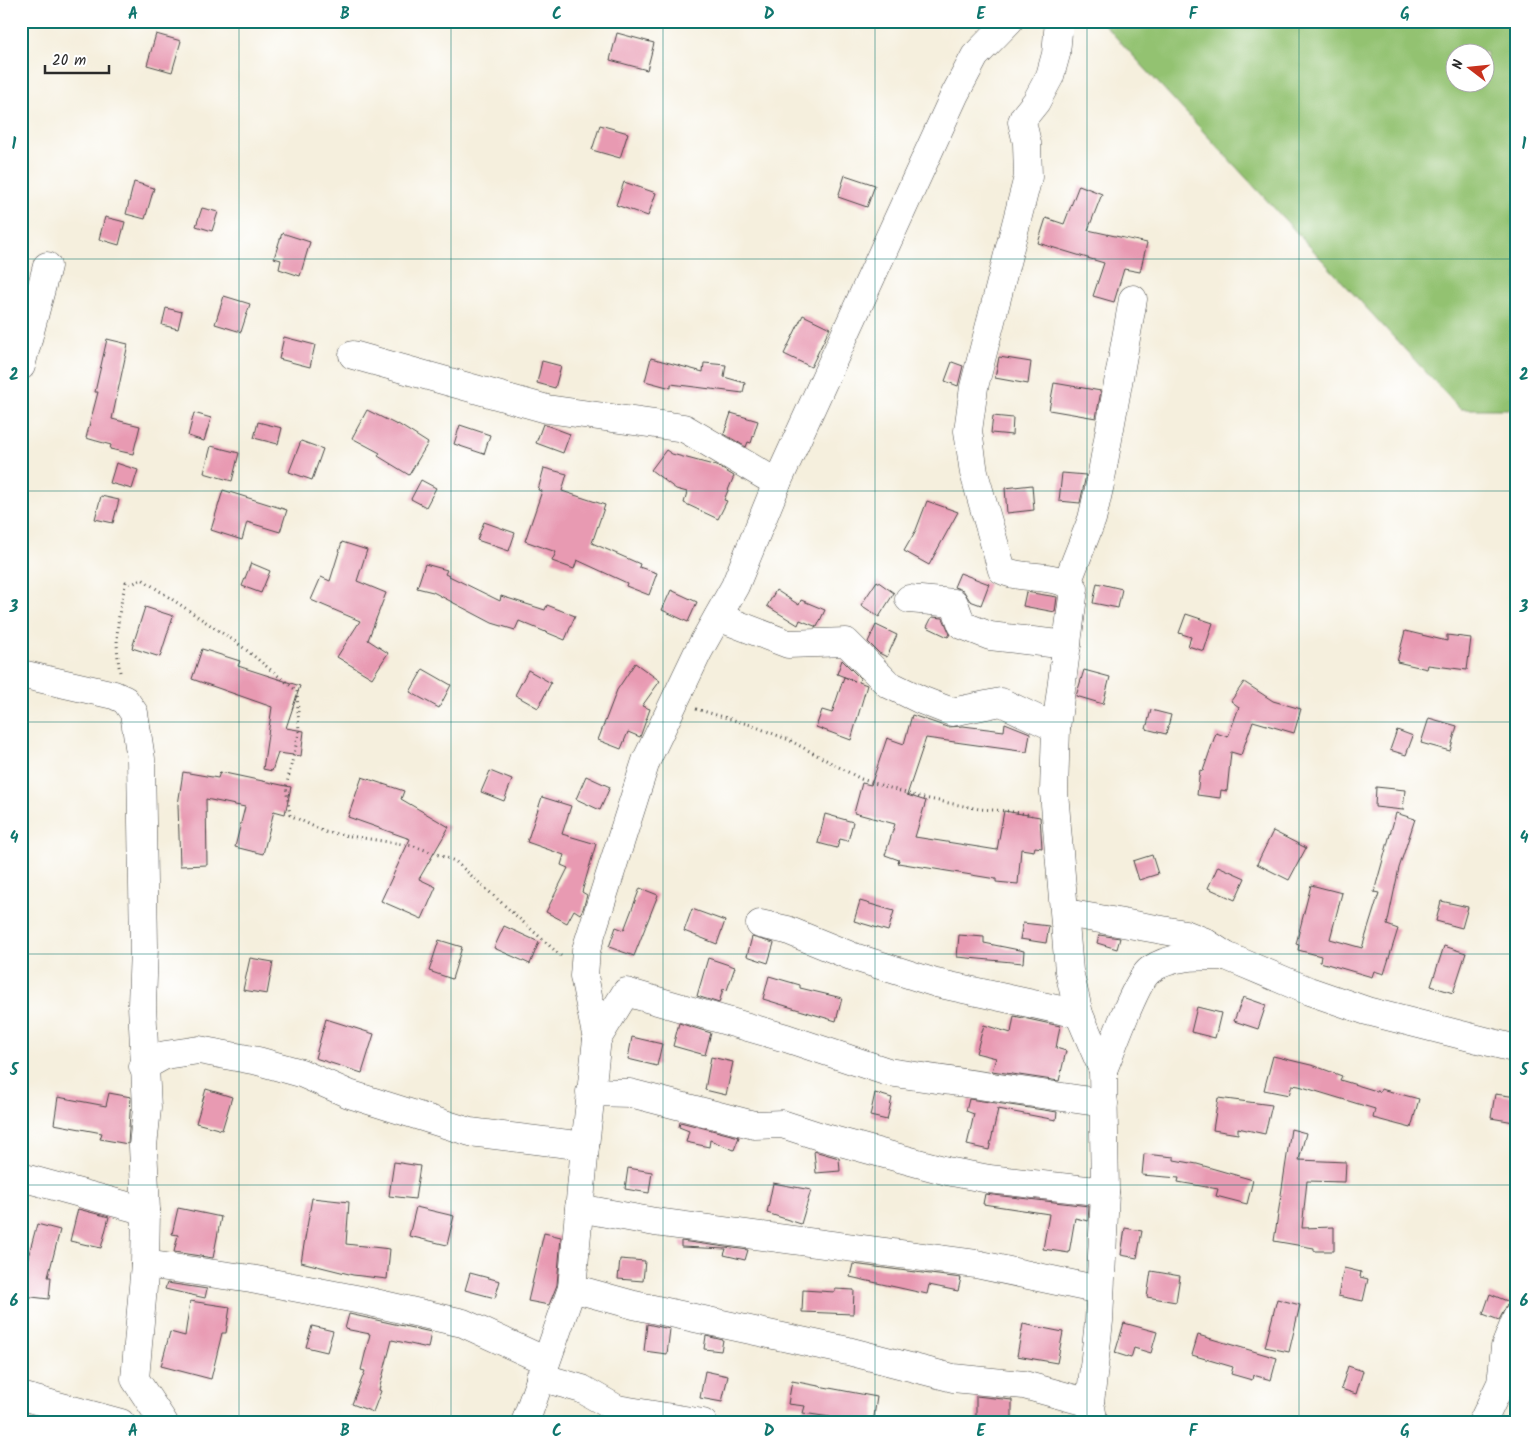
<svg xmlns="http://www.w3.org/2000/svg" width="1538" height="1444" viewBox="0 0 1538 1444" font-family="Kalam,sans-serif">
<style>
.green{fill:#93c271;stroke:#5f764e;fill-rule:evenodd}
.building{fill:#e89ab2}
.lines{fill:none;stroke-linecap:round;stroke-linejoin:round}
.minor-casing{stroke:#494846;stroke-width:29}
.path{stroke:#494846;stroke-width:3;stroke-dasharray:1 4;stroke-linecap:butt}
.minor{stroke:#fff;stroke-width:28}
.grid{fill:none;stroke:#0f766e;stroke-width:1;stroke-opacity:0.55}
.neatline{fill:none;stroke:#0f766e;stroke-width:2}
.grid-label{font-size:16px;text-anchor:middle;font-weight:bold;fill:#0f766e}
</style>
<rect width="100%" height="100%" fill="#fff"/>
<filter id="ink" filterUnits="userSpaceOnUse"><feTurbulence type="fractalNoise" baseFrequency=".02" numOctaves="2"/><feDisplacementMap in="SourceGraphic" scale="10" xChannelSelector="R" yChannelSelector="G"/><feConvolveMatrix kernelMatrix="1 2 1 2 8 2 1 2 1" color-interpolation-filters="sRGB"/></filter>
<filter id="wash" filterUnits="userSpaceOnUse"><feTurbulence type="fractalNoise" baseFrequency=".0096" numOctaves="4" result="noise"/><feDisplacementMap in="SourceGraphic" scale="20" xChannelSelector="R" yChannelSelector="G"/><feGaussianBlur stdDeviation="1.12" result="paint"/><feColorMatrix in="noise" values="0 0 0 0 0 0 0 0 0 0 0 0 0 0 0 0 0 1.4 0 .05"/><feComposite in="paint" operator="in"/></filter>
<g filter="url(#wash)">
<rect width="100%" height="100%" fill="#f5efdd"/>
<path class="green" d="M1101,21H1517V409H1460ZM1456,52H1486V82H1456Z"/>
<g id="blocks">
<g class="building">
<polygon points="617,33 654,43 647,70 610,60"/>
<polygon points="156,34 181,41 172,72 147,65"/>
<polygon points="600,125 628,133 620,158 592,150"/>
<polygon points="845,175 875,185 867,207 838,197"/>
<polygon points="134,182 154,188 145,219 126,214"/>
<polygon points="624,182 656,193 648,216 616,205"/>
<polygon points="1079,185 1102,194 1088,230 1147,243 1140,272 1124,269 1114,302 1093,296 1104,263 1038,243 1046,218 1064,224"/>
<polygon points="202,208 218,212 212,231 196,226"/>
<polygon points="105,217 125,222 119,245 99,239"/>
<polygon points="282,233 310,242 300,276 279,269 281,260 274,258"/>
<polygon points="224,296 250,304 241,332 215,324"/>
<polygon points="166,308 182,312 178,329 162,325"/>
<polygon points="803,315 830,328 811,367 784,354"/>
<polygon points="284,337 315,345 310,367 279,359"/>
<polygon points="107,339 128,344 112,419 140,426 133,454 110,449 111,445 86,438 98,392 95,392"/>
<polygon points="999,357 1031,362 1028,384 995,378"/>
<polygon points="651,358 703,372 704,363 726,365 724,377 745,383 743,393 671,384 671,388 645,381"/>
<polygon points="542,361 561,366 555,388 537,383"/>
<polygon points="952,362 963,366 958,386 945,381"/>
<polygon points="1054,383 1101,391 1096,418 1049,410"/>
<polygon points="367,410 397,425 398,424 428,443 409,475 378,456 380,453 352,438"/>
<polygon points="194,413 211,418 204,441 188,436"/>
<polygon points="731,413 758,421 751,443 748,442 746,447 724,434"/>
<polygon points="993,416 1013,418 1012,435 991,433"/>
<polygon points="258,422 282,428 278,444 254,438"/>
<polygon points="543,424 570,434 563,453 536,443"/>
<polygon points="460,425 490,435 484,454 454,444"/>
<polygon points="301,441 323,449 312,480 289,472"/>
<polygon points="211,446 239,453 232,481 204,473"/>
<polygon points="666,450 672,454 717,466 734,476 724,500 727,501 718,519 684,503 687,492 676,489 651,470"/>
<polygon points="116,463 138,470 132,489 110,483"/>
<polygon points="544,468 567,474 562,491 605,505 592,543 640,564 639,567 657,573 649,595 626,586 627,583 577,560 574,569 552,561 556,552 525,541 542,491 538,490"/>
<polygon points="1062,473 1086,475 1080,503 1059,501"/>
<polygon points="421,480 436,488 426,507 411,499"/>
<polygon points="1032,485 1034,510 1007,513 1005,488"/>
<polygon points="223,490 287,510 280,532 247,522 242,540 211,530"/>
<polygon points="101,496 119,500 113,523 95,519"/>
<polygon points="927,501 958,512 929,565 904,551 916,530"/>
<polygon points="484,522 515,533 509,551 477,540"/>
<polygon points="342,542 367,550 357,581 386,593 368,640 388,653 372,678 337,657 360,621 311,600 321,577 330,581"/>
<polygon points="251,563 270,571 261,593 242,586"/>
<polygon points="425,564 447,570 445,574 500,601 501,596 545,610 547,605 575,616 565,640 519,621 515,630 492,623 433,592 417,588"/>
<polygon points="960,573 989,584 981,605 970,601 963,590 954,587"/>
<polygon points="877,581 894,593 879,617 861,605"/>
<polygon points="1097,583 1122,589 1118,608 1093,603"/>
<polygon points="671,590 697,602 688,622 662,610"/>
<polygon points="776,590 799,605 801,600 825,610 817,627 800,620 798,625 767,606"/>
<polygon points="1026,592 1057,597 1055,612 1023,606"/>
<polygon points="145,607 173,616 160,657 132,648"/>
<polygon points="1186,614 1213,623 1204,651 1188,646 1191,637 1179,633"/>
<polygon points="932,617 943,618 950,634 948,637 927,627"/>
<polygon points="876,625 897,635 887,657 879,653 868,642"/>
<polygon points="1405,631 1447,641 1447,635 1471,638 1467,670 1428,665 1427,669 1397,662"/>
<polygon points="202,649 240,661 238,666 300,686 286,728 304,731 301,756 278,753 272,771 263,769 272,707 192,679"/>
<polygon points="842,660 860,678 859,682 867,685 851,740 816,727 822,710 832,713 844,677 855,681 837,674"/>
<polygon points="635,663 660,681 642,706 650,709 640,737 628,732 621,749 598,740 617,690"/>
<polygon points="423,669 451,685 439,708 410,692"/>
<polygon points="528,670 551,683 538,708 515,695"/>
<polygon points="1084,670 1110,677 1103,704 1076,696"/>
<polygon points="1244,682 1273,701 1301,709 1294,733 1253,721 1241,755 1231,752 1227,791 1221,790 1220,798 1197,795 1200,770 1203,771 1216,733 1228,737 1239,707 1231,701"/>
<polygon points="1151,710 1171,715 1166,734 1146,729"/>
<polygon points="912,715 947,727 963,726 1004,731 1005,723 1030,733 1027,752 926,738 907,795 926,801 915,837 997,850 1004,811 1040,817 1042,848 1035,847 1034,851 1021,849 1018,884 996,882 996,879 898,863 899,860 885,855 895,824 854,813 862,783 871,785 887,738 904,744"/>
<polygon points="1429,718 1457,726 1450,751 1421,743"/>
<polygon points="1397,730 1413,736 1406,755 1390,750"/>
<polygon points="490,771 512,780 504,801 481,792"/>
<polygon points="183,772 218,778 220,772 291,787 285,814 274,811 263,854 235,847 245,807 206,799 207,865 180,866 178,805"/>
<polygon points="586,776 610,787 600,810 576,799"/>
<polygon points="362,777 404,791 401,799 449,827 419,879 436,887 422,919 381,901 410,839 348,817"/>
<polygon points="1376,787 1405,790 1403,810 1375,807"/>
<polygon points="542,797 571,806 562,834 596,844 582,892 587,895 583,909 580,914 574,910 567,923 546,912 568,868 561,865 564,855 527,842"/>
<polygon points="1396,813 1415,819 1399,868 1387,925 1398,929 1384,974 1374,971 1372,977 1320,962 1321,956 1298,950 1299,945 1296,944 1311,885 1342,893 1330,939 1362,948 1379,893 1374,892"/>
<polygon points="825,814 853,822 848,841 840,839 837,848 818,843"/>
<polygon points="1273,831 1306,848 1289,880 1257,864"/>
<polygon points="1152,855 1158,874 1139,880 1133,861"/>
<polygon points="1218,866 1245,878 1235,900 1208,888"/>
<polygon points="640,888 658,895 634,956 609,947 616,927 624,930"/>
<polygon points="860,901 894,911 888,931 854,921"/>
<polygon points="1441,901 1468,907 1462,928 1436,921"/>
<polygon points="692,909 725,921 717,944 684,931"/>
<polygon points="1023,923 1049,926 1046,943 1020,939"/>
<polygon points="504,926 539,942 530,964 494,948"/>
<polygon points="959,935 984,937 984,943 1024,951 1023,963 957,957"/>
<polygon points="1099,935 1120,938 1117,949 1097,943"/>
<polygon points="752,937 774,943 768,963 747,956"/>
<polygon points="439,940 462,947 452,979 429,971"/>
<polygon points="1444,946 1466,953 1453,993 1431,986"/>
<polygon points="250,958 273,962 267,994 243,990"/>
<polygon points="708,958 735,967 727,990 723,989 719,1003 697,996"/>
<polygon points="769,976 800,985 800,988 842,998 836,1021 763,999"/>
<polygon points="1243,997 1266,1005 1258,1029 1234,1021"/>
<polygon points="1197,1007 1221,1013 1215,1038 1191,1032"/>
<polygon points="1014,1016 1060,1026 1056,1048 1066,1051 1059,1081 992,1071 996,1058 976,1053 984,1025 1011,1033"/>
<polygon points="326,1019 374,1034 362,1073 315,1058"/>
<polygon points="679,1023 711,1033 705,1055 673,1046"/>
<polygon points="632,1037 662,1044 657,1066 628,1059"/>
<polygon points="1273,1056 1315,1066 1342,1076 1340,1080 1380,1092 1381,1089 1419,1099 1411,1128 1373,1118 1375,1109 1299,1086 1292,1085 1289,1095 1264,1090"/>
<polygon points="711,1057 733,1062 726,1095 705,1090"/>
<polygon points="206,1089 232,1097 222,1130 196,1123"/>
<polygon points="109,1093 131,1097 128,1144 100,1139 102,1133 54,1124 58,1097 106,1106"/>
<polygon points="875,1093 892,1098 887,1120 870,1116"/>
<polygon points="1495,1094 1517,1097 1514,1122 1491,1118"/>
<polygon points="1218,1098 1272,1105 1265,1134 1238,1128 1238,1134 1213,1130"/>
<polygon points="969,1099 1057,1112 1056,1120 998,1109 989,1150 967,1145 974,1114 966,1111"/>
<polygon points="680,1122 739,1137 734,1150 710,1140 709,1147 686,1142 689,1131 679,1127"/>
<polygon points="1291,1129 1306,1133 1299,1160 1346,1162 1345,1182 1307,1181 1302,1228 1334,1227 1334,1251 1314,1251 1314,1248 1274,1241"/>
<polygon points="814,1151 839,1158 840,1171 816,1173"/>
<polygon points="1144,1154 1174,1157 1174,1160 1197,1164 1253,1180 1247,1204 1216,1196 1218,1189 1178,1182 1179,1178 1142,1175"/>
<polygon points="394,1162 420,1166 415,1199 389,1196"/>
<polygon points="628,1168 652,1172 649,1193 625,1189"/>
<polygon points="773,1183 811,1190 801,1224 767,1213"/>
<polygon points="985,1194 1089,1206 1088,1221 1075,1218 1069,1253 1043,1249 1049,1214 983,1204"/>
<polygon points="312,1198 349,1202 346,1244 390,1249 387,1279 353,1275 301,1262"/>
<polygon points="416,1207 454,1216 447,1245 409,1236"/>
<polygon points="178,1208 221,1217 213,1258 174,1252 178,1235 172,1234"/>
<polygon points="78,1209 109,1217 101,1248 70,1241"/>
<polygon points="37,1224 60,1230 48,1277 51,1277 49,1299 23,1296 27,1261"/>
<polygon points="1125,1228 1142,1231 1137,1258 1121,1255"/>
<polygon points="544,1233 561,1237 557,1285 549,1305 528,1301"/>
<polygon points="681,1241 748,1250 745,1260 724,1255 726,1249 681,1247"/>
<polygon points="620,1259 645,1261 643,1281 618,1279"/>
<polygon points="853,1264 961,1278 958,1291 929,1285 927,1294 850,1277"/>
<polygon points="1344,1268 1361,1272 1360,1277 1368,1279 1363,1301 1338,1296"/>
<polygon points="1151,1271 1180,1276 1176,1302 1147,1297"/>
<polygon points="470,1273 500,1281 495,1298 465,1290"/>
<polygon points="167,1283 207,1289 205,1298 165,1289"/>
<polygon points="835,1289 854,1290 853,1314 802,1312 803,1290 835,1292"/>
<polygon points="1490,1294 1512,1303 1507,1305 1499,1320 1483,1314"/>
<polygon points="1277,1299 1300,1305 1289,1352 1265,1347"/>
<polygon points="190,1301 230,1307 226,1333 222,1333 211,1379 161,1366 170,1332 185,1336"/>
<polygon points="349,1314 431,1332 428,1348 392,1340 379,1390 381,1391 373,1412 352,1404 365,1371 361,1370 370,1334 345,1329"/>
<polygon points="1124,1323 1157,1332 1151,1353 1134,1348 1131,1358 1115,1353"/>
<polygon points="647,1324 670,1329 667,1354 644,1351"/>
<polygon points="1023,1324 1063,1332 1057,1363 1017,1356"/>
<polygon points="312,1326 333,1331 327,1352 306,1347"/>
<polygon points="1198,1335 1277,1358 1271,1380 1253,1375 1252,1380 1231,1374 1233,1367 1192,1355"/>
<polygon points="706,1336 723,1340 721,1351 704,1349"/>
<polygon points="1348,1366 1363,1371 1356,1394 1341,1389"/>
<polygon points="705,1371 728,1376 722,1402 700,1398"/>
<polygon points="792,1381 877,1397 873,1423 851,1423 829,1419 830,1417 803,1413 805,1406 788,1404"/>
<polygon points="976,1396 1012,1400 1012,1423 976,1423"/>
</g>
</g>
</g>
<g filter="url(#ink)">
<use href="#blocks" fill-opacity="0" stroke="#494846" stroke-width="1"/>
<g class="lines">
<defs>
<g id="minor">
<path d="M1059,21L1056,54L1050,76L1036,102L1024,117L1022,122L1027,143L1028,177L974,387L968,431L974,473L1002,570C1024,581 1056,572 1074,589L1056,728L1054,792L1069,971L1079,1014L1103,1070L1105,1192L1099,1321L1090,1403L1094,1423"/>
<polyline points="353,355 547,409 684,428 777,483"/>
<polyline points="21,366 47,266"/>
<polyline points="1067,583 1092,519 1100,484 1133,299"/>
<polyline points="909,599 954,603 962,625 990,636 1067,645"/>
<polyline points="718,617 788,644 846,642 888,684 921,700 952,712 1001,702 1056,728"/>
<polyline points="21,674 114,695 125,700 134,713 141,759 144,947 142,1005 147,1108 143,1146 146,1211 145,1264 135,1379 164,1423"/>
<polyline points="1066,913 1185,934 1203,941 1226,956 1309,991 1367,1011 1517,1049"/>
<polyline points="760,924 787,930 851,956 936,983 1079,1014"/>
<polyline points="597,1039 626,992 786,1038 888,1072 1104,1103"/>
<polyline points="143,1067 165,1055 199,1050 258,1061 301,1073 349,1094 470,1132 585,1146"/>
<path d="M1103,1070C1112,1049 1135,981 1150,970C1171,955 1202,956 1226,956"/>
<polyline points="590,1092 630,1093 754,1125 782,1124 822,1137 947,1171 989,1179 1105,1192"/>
<polyline points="21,1177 146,1211"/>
<polyline points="579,1208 655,1222 976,1264 1100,1290"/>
<polyline points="145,1264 251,1279 366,1301 463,1323 546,1361"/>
<polyline points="572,1288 634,1305 848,1351 953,1378 1024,1385 1090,1403"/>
<polyline points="540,1377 582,1389 617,1409 703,1423"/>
<polyline points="21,1396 121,1423"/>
<polyline points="525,1423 572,1288 585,1146 597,1039 584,976 586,950 646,761 698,652 735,586 777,483 955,94 975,56 1009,21"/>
<polyline points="1482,1423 1501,1383 1505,1347 1517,1317"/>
</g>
</defs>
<use href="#minor" class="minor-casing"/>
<g class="path">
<path d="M120,672C114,640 118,613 126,582L132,584L142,579L240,645L297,691L299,733L286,787L290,815L325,832L414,846L455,861L561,956"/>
<polyline points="696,709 751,725 789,740 861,779 919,797 979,809 1008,811 1032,815"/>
</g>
<use href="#minor" class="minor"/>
</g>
</g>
<path class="grid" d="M239,21V1423M451,21V1423M663,21V1423M875,21V1423M1087,21V1423M1299,21V1423M21,259H1517M21,491H1517M21,722H1517M21,954H1517M21,1185H1517"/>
<rect width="1538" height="1444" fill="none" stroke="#fff" stroke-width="55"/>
<g transform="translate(1470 68) rotate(286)"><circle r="24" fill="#ffffff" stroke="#aaaaaa"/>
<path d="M0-4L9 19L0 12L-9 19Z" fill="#c8321e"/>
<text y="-8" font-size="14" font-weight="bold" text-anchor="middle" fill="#2b2b2b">N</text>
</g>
<path d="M45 65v8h64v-8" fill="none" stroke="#2b2b2b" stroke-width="2.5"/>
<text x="52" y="65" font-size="15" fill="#2b2b2b" stroke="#ffffff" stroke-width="4" paint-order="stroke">20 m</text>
<rect x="28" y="28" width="1482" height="1388" class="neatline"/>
<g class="grid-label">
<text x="133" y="19">A</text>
<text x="345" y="19">B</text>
<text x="557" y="19">C</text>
<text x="769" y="19">D</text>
<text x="981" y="19">E</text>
<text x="1193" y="19">F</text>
<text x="1405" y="19">G</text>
<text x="14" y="149">1</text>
<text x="1524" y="149">1</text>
<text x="14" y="380">2</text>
<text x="1524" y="380">2</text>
<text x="14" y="612">3</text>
<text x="1524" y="612">3</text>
<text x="14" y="843">4</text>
<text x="1524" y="843">4</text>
<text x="14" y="1075">5</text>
<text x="1524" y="1075">5</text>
<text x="14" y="1306">6</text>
<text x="1524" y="1306">6</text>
<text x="133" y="1436">A</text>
<text x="345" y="1436">B</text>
<text x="557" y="1436">C</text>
<text x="769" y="1436">D</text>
<text x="981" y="1436">E</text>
<text x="1193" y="1436">F</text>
<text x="1405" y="1436">G</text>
</g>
</svg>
